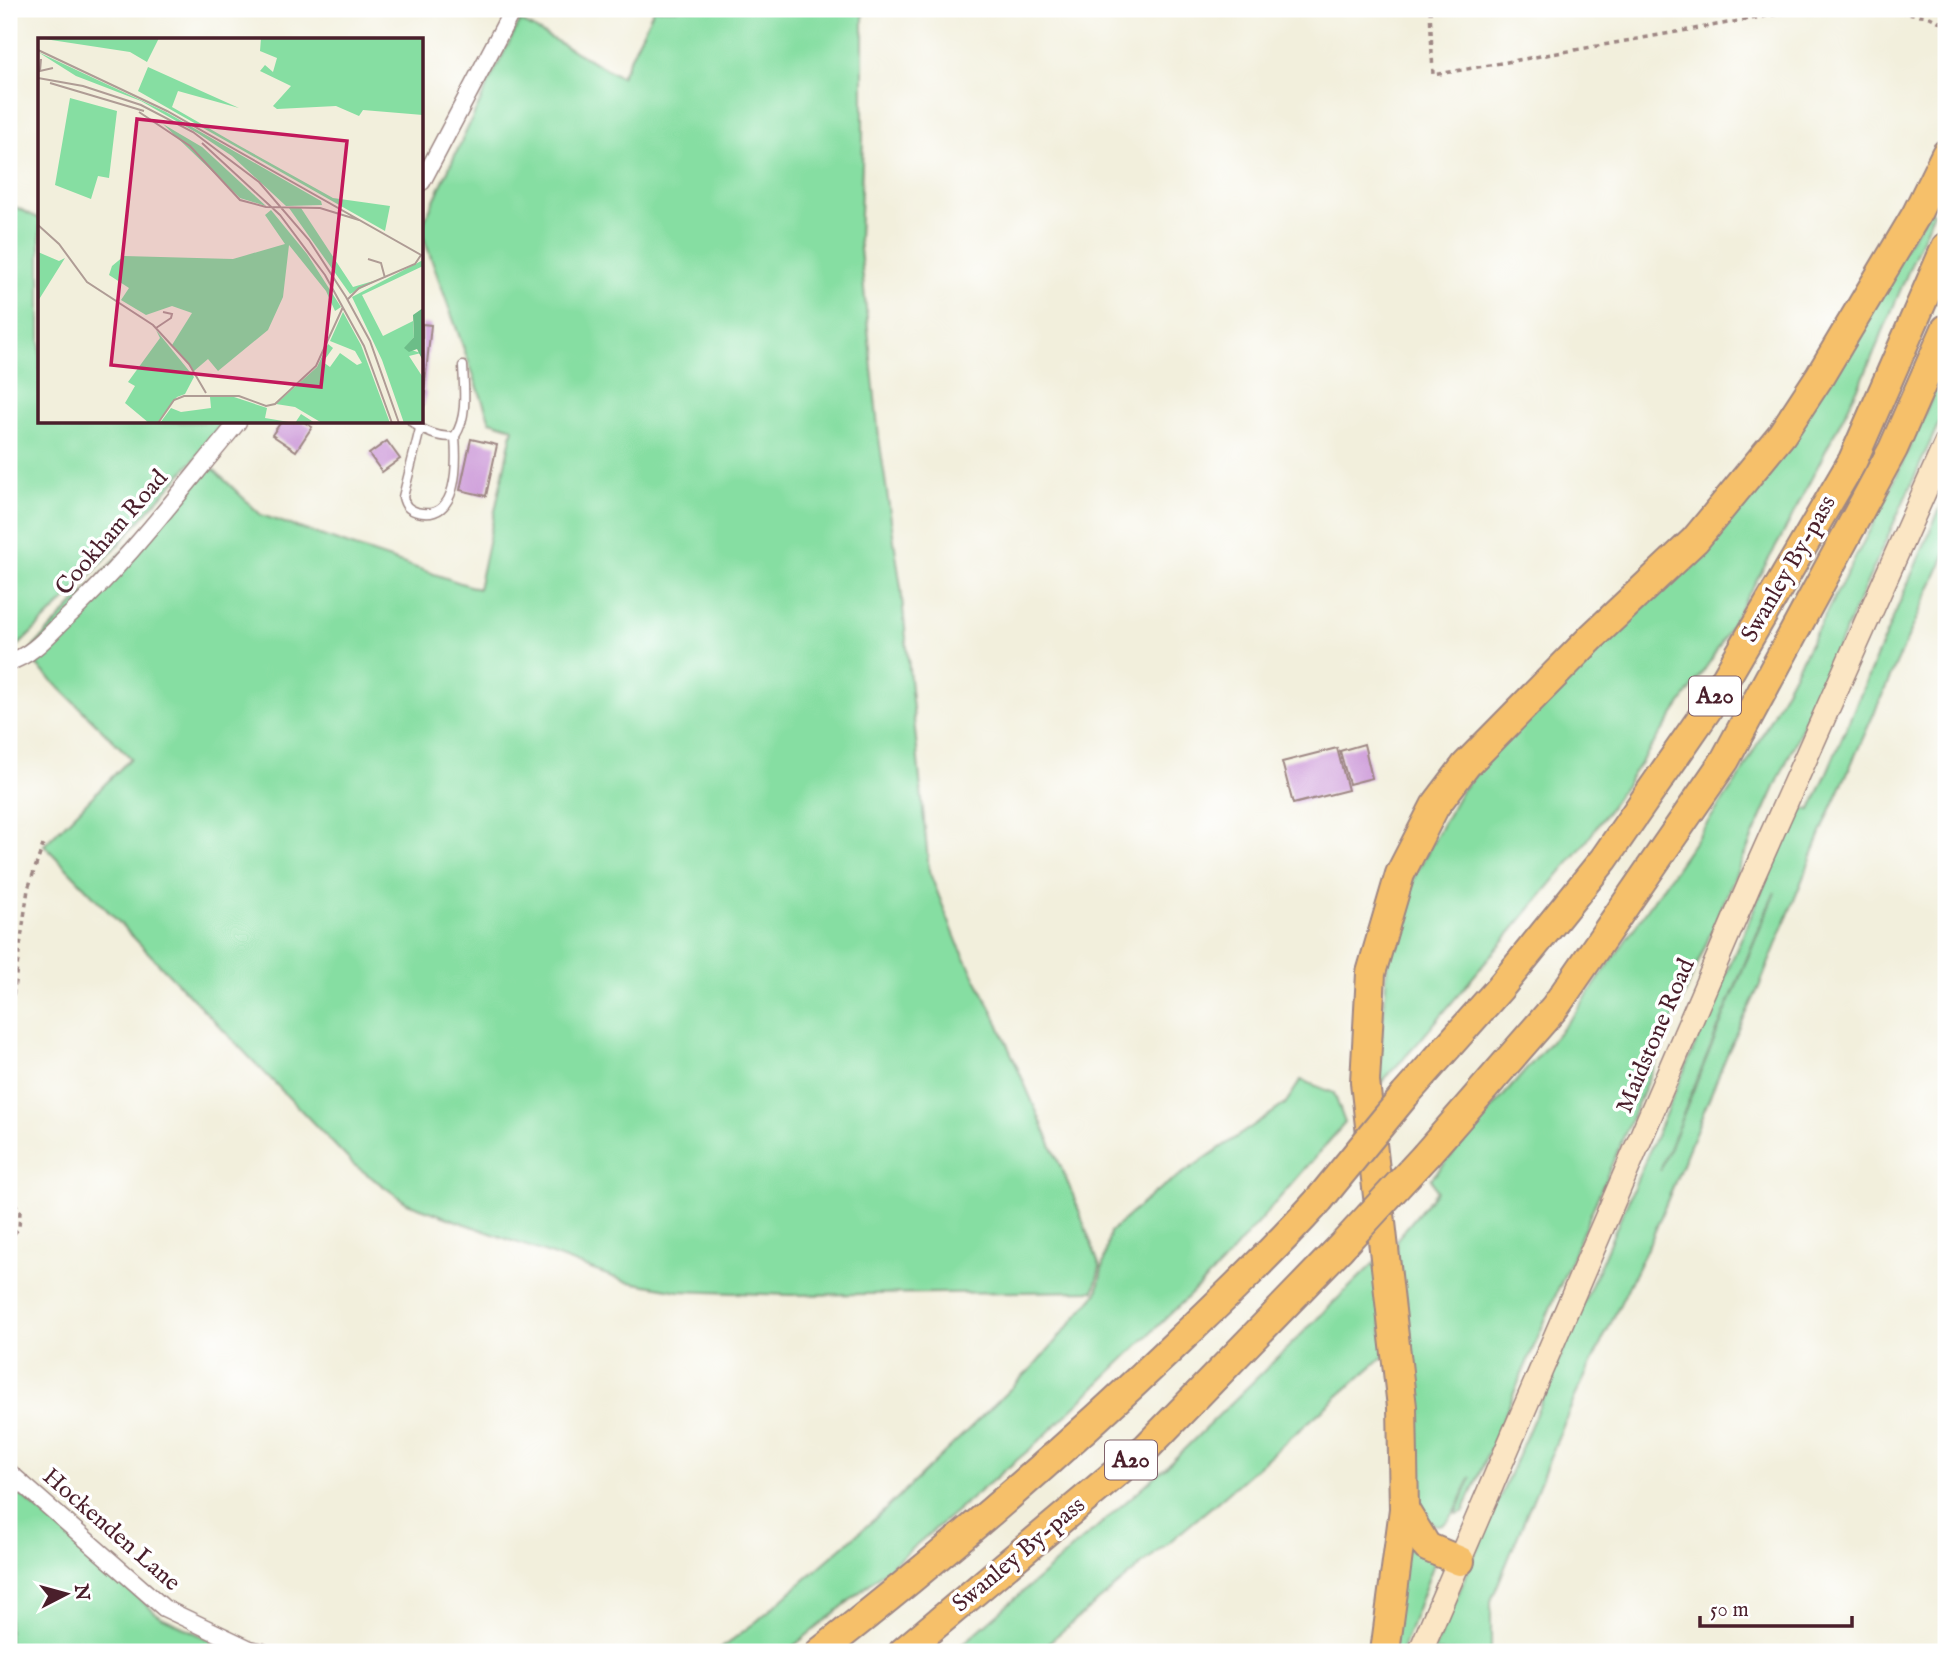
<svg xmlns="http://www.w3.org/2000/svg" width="1955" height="1661" viewBox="0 0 1955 1661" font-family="'IM FELL English',serif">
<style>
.green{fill:#86dea2;stroke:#687e66;stroke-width:2;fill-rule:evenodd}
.building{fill:#cb96d7}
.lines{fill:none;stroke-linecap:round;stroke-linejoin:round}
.service-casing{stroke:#9e8784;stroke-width:11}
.minor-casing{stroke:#9e8784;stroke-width:19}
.secondary-casing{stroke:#9e8784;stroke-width:26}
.trunk-casing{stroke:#9e8784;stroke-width:32}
.path{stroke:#9e8784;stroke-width:3.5;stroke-dasharray:5 5;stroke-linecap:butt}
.service{stroke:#fff;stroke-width:8}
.minor{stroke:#fff;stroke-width:16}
.secondary{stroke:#fbe6c4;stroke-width:23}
.trunk{stroke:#f6c06b;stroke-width:28}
.trunk-bridge-casing{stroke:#9e8784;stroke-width:32;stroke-linecap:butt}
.trunk-bridge{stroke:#f6c06b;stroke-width:28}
.labels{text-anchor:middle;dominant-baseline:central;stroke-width:7;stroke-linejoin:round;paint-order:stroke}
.shield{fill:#fff;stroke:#80626b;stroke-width:2}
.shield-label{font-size:23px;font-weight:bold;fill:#4a1f2b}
.street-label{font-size:24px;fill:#4a1f2b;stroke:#fff}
.inset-road{fill:none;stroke:#af9c95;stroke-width:2}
.view{fill:#c2185b;fill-opacity:0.15;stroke:#c2185b;stroke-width:3.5}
.inset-edge{fill:none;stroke:#4a1f2b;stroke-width:3.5}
</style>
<rect width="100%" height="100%" fill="#fff"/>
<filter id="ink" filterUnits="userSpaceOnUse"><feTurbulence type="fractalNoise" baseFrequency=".0143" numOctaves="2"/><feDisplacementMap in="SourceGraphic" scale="14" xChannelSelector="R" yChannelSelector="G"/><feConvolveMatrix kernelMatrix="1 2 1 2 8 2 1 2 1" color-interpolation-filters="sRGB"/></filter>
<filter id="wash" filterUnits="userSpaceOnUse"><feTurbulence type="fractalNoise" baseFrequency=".00686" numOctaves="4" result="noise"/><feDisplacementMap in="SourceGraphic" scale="28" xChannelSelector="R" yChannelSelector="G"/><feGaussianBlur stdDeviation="1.57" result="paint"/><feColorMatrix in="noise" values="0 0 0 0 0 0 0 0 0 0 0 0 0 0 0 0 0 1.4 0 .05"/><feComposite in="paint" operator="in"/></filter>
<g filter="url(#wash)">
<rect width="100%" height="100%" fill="#f2efdc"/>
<g class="green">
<polygon points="654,9 863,9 863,140 859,239 879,438 901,588 929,871 958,944 994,1014 1073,1195 1100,1267 1094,1291 790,1295 679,1291 624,1281 407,1203 353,1164 44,845 131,758 26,655 206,462 261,515 478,589 513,428 490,421 422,233 422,226 492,76 520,21 621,77"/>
<polygon points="9,204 40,219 40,422 228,422 90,576 19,645 9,648"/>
<polygon points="1930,210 1933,213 1864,376 1782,536 1711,660 1587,841 1417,1044 1379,1085 1387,966 1415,875 1461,791 1526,717 1607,642 1703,548"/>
<path d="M1946,367V407L1736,874L1463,1512L1456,1514L1471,1477C1459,1500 1447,1551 1418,1509L1396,1240L1437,1191L1431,1179L1573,1016L1742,773L1885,501Z"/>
<path d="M1946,494V553L1828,816L1759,987L1728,1052L1652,1238L1575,1397L1491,1601V1652H1433L1798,807L1811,810ZM1775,892L1660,1171L1765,914Z"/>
<polygon points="1301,1080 1334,1093 1345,1123 1221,1265 1036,1444 848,1602 786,1652 716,1652 757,1621 885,1510 1036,1364 1097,1293 1110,1232 1154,1193 1285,1104"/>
<polygon points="1375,1262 1385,1355 1216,1503 1037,1652 954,1652 1167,1466"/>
<polygon points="9,1484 159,1616 236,1652 9,1652"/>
<polygon points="1403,1546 1436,1558 1401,1652 1388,1652"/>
</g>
<g id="blocks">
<g class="building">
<polygon points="422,324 431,325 424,392 426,392 424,406 422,405"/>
<polygon points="281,422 304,422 312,427 296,451 272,435"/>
<polygon points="471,439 497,445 486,496 460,490"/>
<polygon points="387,441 400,459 382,472 369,454"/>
<polygon points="1364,744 1372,778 1349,784 1340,751"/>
<polygon points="1337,748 1348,790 1293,804 1282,762"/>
</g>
</g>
</g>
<g filter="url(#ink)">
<use href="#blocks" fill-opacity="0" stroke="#9e8784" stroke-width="2"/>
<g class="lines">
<defs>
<g id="service">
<path d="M412,422C423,431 440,439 455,436C468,416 464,389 463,366"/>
<path d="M420,429L403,497C405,506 408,509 417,512C459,523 457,462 455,436"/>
</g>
<g id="minor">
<polyline points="422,182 513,9"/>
<path d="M9,662C30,656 45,639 60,624C126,564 181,490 238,422"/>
<polyline points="9,1472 164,1608 250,1649 263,1652"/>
</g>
<polyline id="secondary" points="1420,1652 1750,883 1946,443"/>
<g id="trunk">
<polyline points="1405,1095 1499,989 1604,859 1707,710 1853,460 1946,247"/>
<polyline points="1426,1155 1555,1007 1725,760 1893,449 1946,329"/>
<polyline points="1404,1509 1427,1547 1460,1561"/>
<path d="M820,1652C944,1555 1063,1452 1177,1343C1226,1296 1274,1250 1319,1200"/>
<polyline points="903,1652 1147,1447 1340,1248"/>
<polyline points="1385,1652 1404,1509 1402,1407 1365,1082 1371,973 1400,874 1435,806 1466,765 1592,637 1695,540 1782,434 1820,376 1916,215 1946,154"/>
</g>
</defs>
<use href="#service" class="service-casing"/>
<use href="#minor" class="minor-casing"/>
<use href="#secondary" class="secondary-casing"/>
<use href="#trunk" class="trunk-casing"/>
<g class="path">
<polyline points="1430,9 1433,75 1807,9"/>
<polyline points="1879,9 1928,16 1946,25"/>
<polyline points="9,1025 28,889 43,845"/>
<polyline points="9,1194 20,1211 19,1228 9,1239"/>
</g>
<use href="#service" class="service"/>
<use href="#minor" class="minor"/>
<use href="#secondary" class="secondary"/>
<use href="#trunk" class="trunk"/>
<defs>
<g id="trunk-bridge">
<polyline points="1319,1200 1405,1095"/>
<polyline points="1340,1248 1426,1155"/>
</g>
</defs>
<use href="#trunk-bridge" class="trunk-bridge-casing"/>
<use href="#trunk-bridge" class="trunk-bridge"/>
</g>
</g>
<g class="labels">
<g class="shield">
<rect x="1689" y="676.5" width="52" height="39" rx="5"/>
<rect x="1105" y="1440.5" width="52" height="39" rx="5"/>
</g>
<g class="shield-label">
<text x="1715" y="696">A20</text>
<text x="1131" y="1460">A20</text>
</g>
<g class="street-label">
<text transform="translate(112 533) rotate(-49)">Cookham Road</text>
<text transform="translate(1789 569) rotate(-60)">Swanley By-pass</text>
<text transform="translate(1656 1036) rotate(-67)">Maidstone Road</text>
<text transform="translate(111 1530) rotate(41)">Hockenden Lane</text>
<text transform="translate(1019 1555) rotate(-40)">Swanley By-pass</text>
</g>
</g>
<g transform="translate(38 38)">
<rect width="385" height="385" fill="#f2efdc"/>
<path d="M0,0H121L109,24L92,14ZM223,0H385V77L325,72L321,78L298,68L239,71L235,68L253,48L222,33L227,27L235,34L239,20L222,13ZM0,14L128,74L283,163L284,167L248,168L194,118L161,96L103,63L38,38ZM110,29L201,70L140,53L134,69L200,107L295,160L352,168L347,193L100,53ZM32,60L79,73L71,140L60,138L53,161L17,147ZM125,86L164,109L228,168L202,160ZM251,170H263L315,249L342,241L312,256ZM233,172L269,216L303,269L297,273L288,253L251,207L245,259L230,292L180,333L170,321L156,333L134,307L154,275L134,268L108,277L83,262L91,250L71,237L74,228L86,218L195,221L247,206L227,177ZM0,214L21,223L27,220L0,263ZM385,222V228L324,257L345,298L375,283L376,299L367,310L383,315L371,318L384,338L385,385H366L344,322L314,259ZM305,274L323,307L352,385H284L257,369L238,366L279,329L290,306L295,310L285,324L292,329L302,315L319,327L324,325L317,313L292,303ZM118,292L156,339L147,356L139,359L119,385H111L87,365L97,348L90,344L122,300ZM172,359H196L229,370L227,380L257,385L263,376L277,385H122L133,370L143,374L173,370Z" fill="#86dea2"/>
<path d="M385,270V323L379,311L371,314L366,310L376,299L375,277Z" fill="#6cbd88"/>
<path class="inset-road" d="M0,12L129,73L385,218M3,21L2,33L15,30M0,40L45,48L103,67L155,94L221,144L271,202L308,259L332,303L361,385M12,45L106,73M101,74L152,108L202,162L228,169L282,170L321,182M164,105L242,177L287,237L326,308L354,385M0,187L21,206L49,244L115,287L151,326L168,355M330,221L343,225L347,240M309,262L321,250L377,226L383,217M118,290L133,280L134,276L125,274M120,385L136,362L146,358H201L228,368L237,366L278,328L305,269"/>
<path class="view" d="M99,81L309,103L283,349L73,327Z"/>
<rect width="385" height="385" class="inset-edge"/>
</g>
<rect width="1955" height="1661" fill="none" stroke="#fff" stroke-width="35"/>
<g transform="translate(66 1594) rotate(84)" stroke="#ffffff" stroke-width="5" paint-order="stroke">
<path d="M0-5L12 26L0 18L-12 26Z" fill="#4a1f2b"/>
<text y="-10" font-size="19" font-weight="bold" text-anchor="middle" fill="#4a1f2b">N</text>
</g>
<path d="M1700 1616v10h152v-10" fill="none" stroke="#4a1f2b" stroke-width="3.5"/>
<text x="1710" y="1616" font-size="21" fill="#4a1f2b" stroke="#ffffff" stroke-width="5" paint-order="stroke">50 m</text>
</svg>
